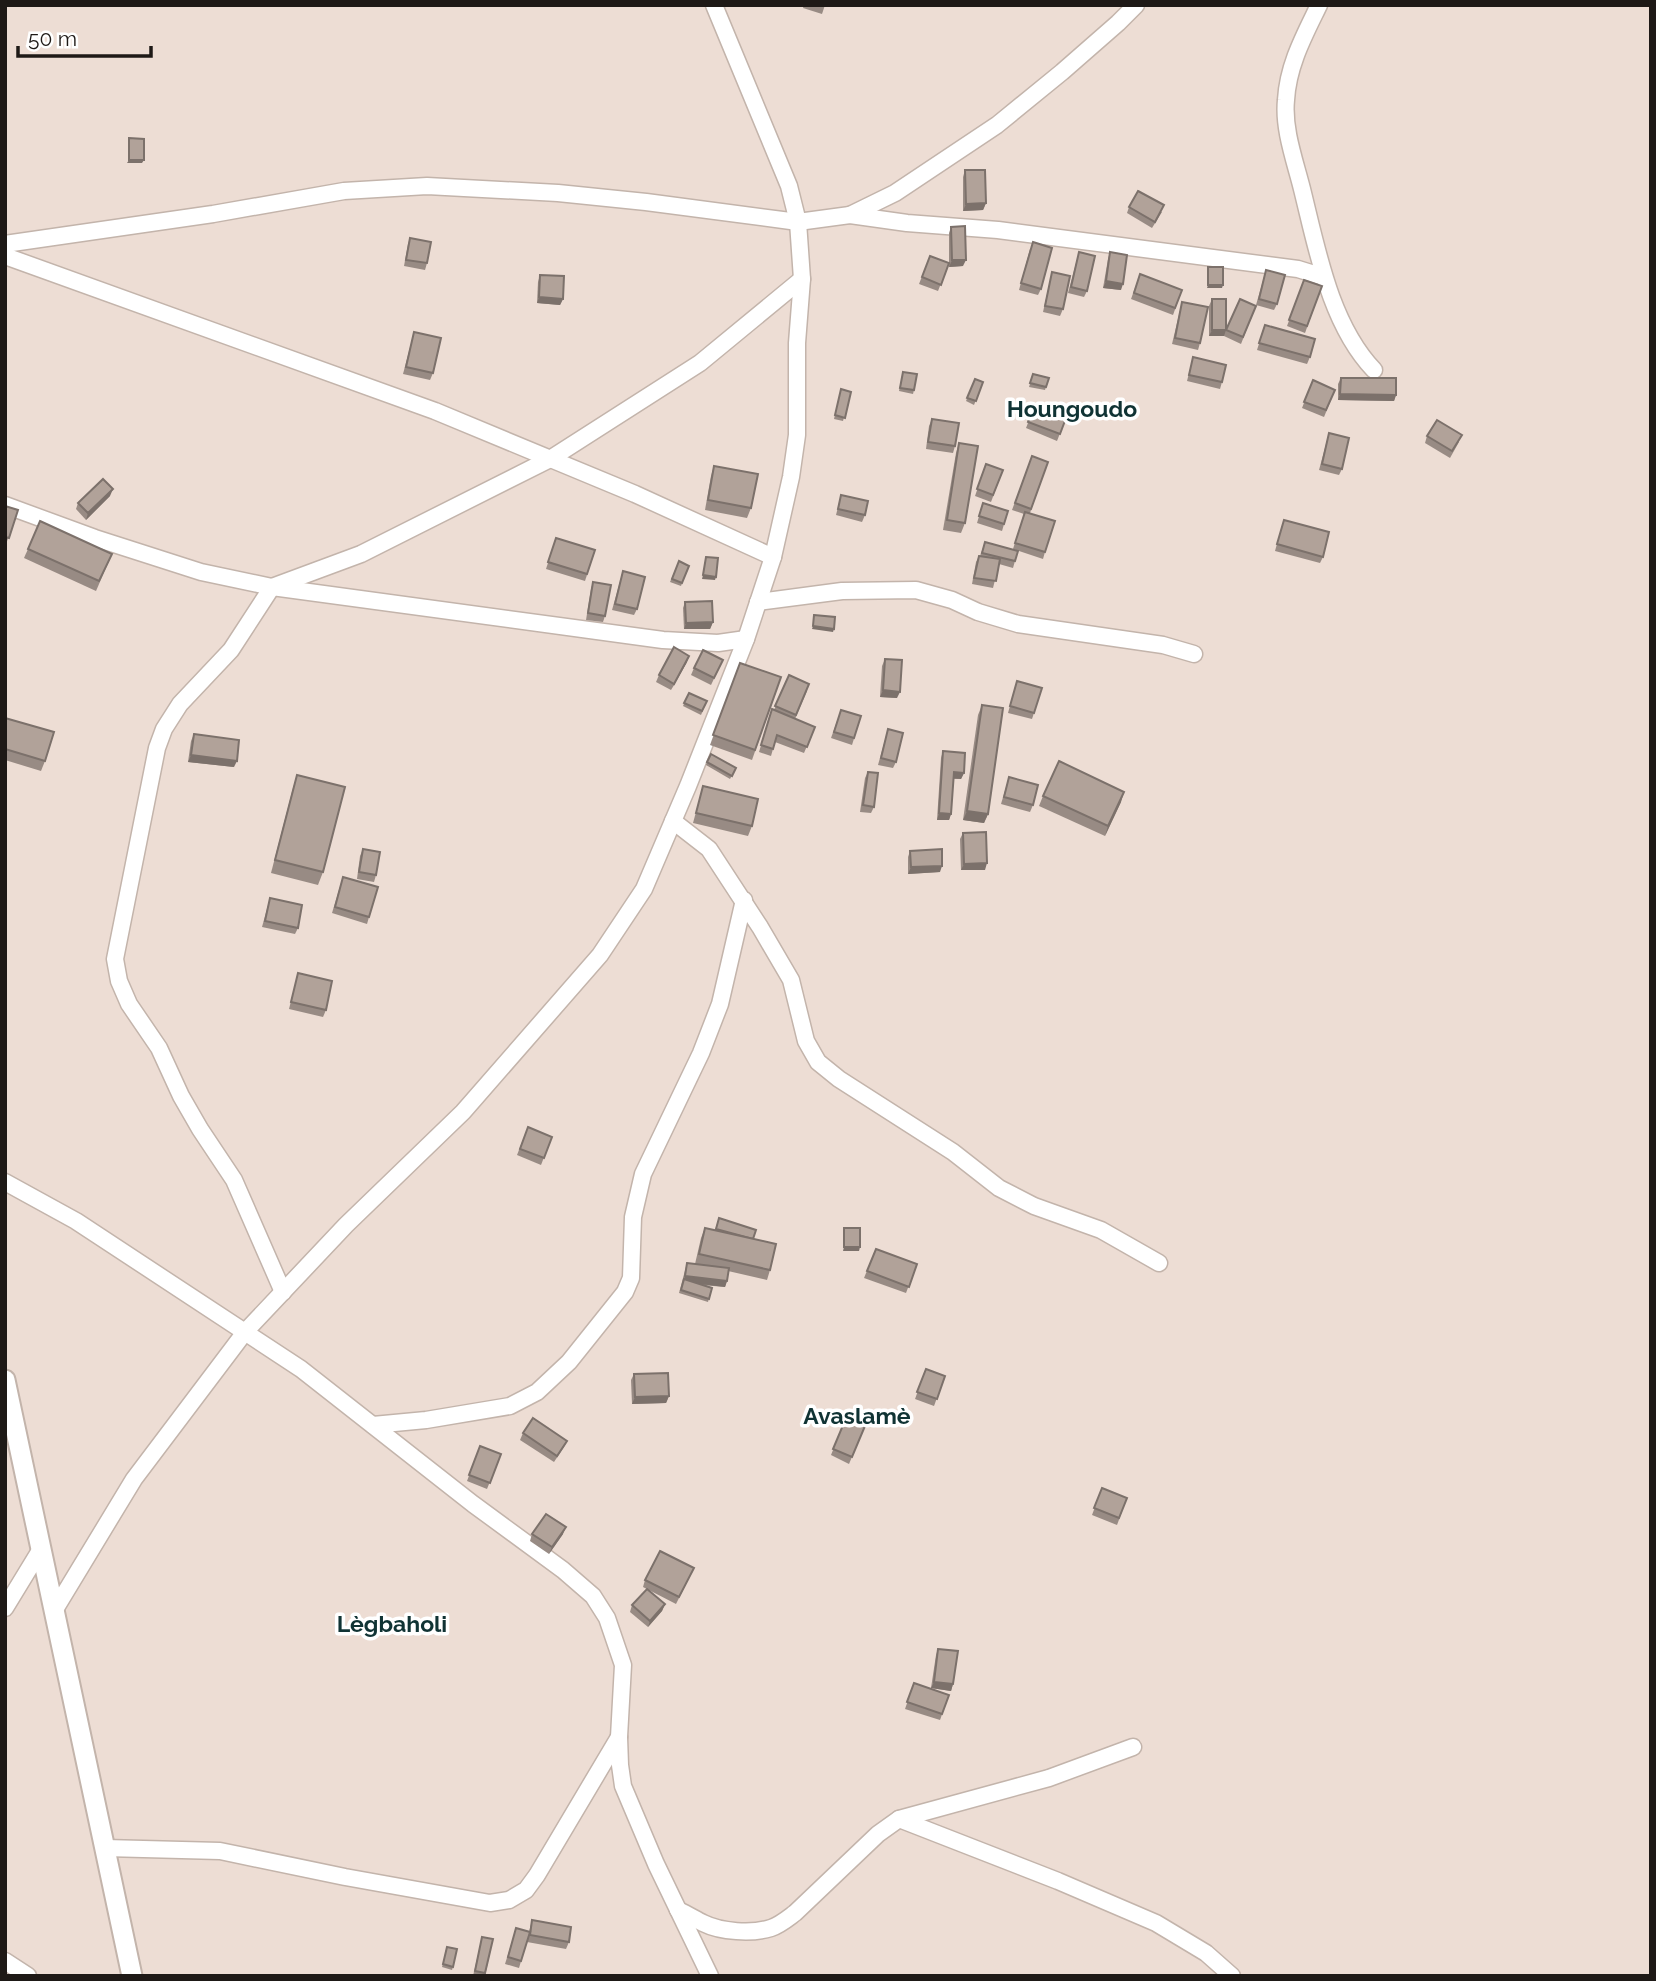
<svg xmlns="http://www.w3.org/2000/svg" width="1656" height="1981" viewBox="0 0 1656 1981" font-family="Raleway,sans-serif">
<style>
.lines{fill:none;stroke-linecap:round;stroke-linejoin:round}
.minor-casing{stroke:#c3b4ab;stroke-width:19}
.tertiary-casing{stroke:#c3b4ab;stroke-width:23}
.minor{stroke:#fff;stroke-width:16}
.tertiary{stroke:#fff;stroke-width:19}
.wall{fill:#988b84}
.shaded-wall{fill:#7c716b}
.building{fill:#b1a299;stroke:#7c716b;stroke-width:2}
.labels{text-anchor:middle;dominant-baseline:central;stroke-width:7;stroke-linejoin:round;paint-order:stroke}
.quarter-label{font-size:23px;font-weight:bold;fill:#103334;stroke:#fff}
</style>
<rect width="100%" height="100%" fill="#edddd4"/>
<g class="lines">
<defs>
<g id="minor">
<path d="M1319,5C1304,36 1288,65 1286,100C1283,129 1295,161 1302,189C1317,249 1330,324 1374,370"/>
<polyline points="850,215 895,193 997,125 1062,72 1118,23 1136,5"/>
<polyline points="5,244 213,214 344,191 427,186 558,193 646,202 798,222 850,215 907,223 998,230 1298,269 1324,277"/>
<polyline points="5,256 435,411 635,494 773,557"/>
<polyline points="5,505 95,538 201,572 272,587 663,640 718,643 746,639"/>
<polyline points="758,602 842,591 916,590 952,600 978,612 1018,624 1163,645 1194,654"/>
<polyline points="673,821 709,849 760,927 791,980 806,1041 818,1062 839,1079 953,1152 999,1188 1034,1206 1101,1230 1159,1263"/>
<polyline points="5,1182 76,1221 301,1369 473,1504 563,1570 593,1596 607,1618 623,1665 619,1737 620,1765 623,1786 656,1864 710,1976"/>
<polyline points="283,1292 234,1180 200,1129 181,1096 159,1048 129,1004 119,981 115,959 157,748 164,729 180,704 231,650 272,587 361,554 550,459 700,363 802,279"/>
<polyline points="373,1425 426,1420 510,1406 537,1392 569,1362 625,1292 631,1278 633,1217 643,1174 701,1053 720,1004 744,900"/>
<polyline points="5,1608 41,1549"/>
<polyline points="54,1611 134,1479 245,1332 346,1225 463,1112 600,955 644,889 688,786 746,639 773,557 791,477 797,435 797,343 802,279 798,222 789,186 714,5"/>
<polyline points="899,1819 1058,1881 1156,1923 1206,1953 1232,1976"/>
<polyline points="105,1848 220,1851 345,1877 490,1903 509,1900 526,1890 537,1875 619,1737"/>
<path d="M678,1910C687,1914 695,1919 703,1923C721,1932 752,1934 771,1928C780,1925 787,1919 795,1913L878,1834L899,1819L1049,1778L1133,1747"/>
<polyline points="5,1961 28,1976"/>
</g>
<polyline id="tertiary" points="5,1380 132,1976"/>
</defs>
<use href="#minor" class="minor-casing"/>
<use href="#tertiary" class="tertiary-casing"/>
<use href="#minor" class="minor"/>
<use href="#tertiary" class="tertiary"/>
</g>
<g class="wall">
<polygon points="804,5 825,5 822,14 803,8"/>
<polygon points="965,170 986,203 983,210 963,211 963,177"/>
<polygon points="1129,207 1162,212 1152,228 1127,213"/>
<polygon points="951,227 963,266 949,267 949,263 938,291 919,284 930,256 949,263 949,233"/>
<polygon points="410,238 427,263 425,270 404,266 408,244"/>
<polygon points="1030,249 1041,289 1038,295 1019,290"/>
<polygon points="1079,252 1087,291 1084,297 1068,293"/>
<polygon points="1110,252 1121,290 1103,288 1108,259"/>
<polygon points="1266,270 1277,304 1274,310 1256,305"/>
<polygon points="1052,272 1063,309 1060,316 1043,312"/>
<polygon points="1140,274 1182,290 1173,315 1131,299"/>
<polygon points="540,275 563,299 560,305 537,303 538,282"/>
<polygon points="1304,280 1322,286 1305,333 1287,326"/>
<polygon points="1212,299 1226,330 1256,306 1241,344 1224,336 1209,336 1209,306"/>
<polygon points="1182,302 1200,343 1198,350 1172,344"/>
<polygon points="1265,325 1310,357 1307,364 1257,350"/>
<polygon points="414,332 433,373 430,380 403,374"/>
<polygon points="1193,357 1222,382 1220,389 1187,381"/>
<polygon points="903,372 914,390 913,394 899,391"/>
<polygon points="1033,374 1049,378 1045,390 1029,387"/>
<polygon points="1341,378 1396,395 1394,401 1338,400 1338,384"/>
<polygon points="975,379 983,382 974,405 966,401"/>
<polygon points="1313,380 1335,390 1324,417 1302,408"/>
<polygon points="841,389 851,392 843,421 834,419"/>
<polygon points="1035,405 1066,418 1057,441 1026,428"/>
<polygon points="932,419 955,446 953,453 926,449 929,426"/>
<polygon points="1329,433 1342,469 1339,475 1319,470"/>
<polygon points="1427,436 1459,442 1450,458 1425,443"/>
<polygon points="959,443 965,523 961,533 943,530 956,453"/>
<polygon points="1032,456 1048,462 1030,513 1045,552 1043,559 1013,549 1024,514 1012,510"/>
<polygon points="986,464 1003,470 991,502 975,496"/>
<polygon points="714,466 751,508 747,518 705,510 711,476"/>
<polygon points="841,495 865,515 862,522 836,515"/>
<polygon points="110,496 86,520 76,509 78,503"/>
<polygon points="983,503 1008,511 1002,531 977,523"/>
<polygon points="5,506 18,510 5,547"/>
<polygon points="1282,526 1323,557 1320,563 1275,551"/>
<polygon points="556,538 595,550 585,581 546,569"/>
<polygon points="985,542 1015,561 1013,568 999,564 993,588 972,584 976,562 979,556 980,556"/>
<polygon points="28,549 112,554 96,591 24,558"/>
<polygon points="679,561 689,566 681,586 670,582"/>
<polygon points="623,571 637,609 634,615 612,610"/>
<polygon points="593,582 605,616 603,622 586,620 591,589"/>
<polygon points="685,602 713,622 710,629 684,629 683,608"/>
<polygon points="885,659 897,698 880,697 882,666"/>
<polygon points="723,660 711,685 691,675 694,668"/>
<polygon points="687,662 671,690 656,682 659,675"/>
<polygon points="740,663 781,677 752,760 710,745"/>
<polygon points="789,675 807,691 795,719 815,727 804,753 775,742 771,756 759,752 772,709 774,710"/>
<polygon points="1015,687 1034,713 1032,719 1008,713"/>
<polygon points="689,693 707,701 701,715 683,706"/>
<polygon points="982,705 988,814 984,823 963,820 978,715"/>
<polygon points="841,710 861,716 852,745 831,738"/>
<polygon points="5,718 45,761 41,771 5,760"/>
<polygon points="888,729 896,762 893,768 878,765"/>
<polygon points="194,734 234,767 188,762 191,741"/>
<polygon points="943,751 964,773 961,779 953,779 951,814 949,820 937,820 941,758"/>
<polygon points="707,762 736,768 730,779 706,765"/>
<polygon points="868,772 874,807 871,813 860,812 865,778"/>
<polygon points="297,775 323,872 318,885 271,873 293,788"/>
<polygon points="1009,777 1033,805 1030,812 1001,804"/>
<polygon points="703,786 752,826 748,836 693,823"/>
<polygon points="1043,796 1121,802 1105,836 1039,806"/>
<polygon points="963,833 985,870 961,870 960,839"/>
<polygon points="363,849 376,875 374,882 357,879 360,856"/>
<polygon points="910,851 940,872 908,874 908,857"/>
<polygon points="341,883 369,917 367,924 332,913"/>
<polygon points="270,898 298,928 295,934 262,927"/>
<polygon points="298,973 326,1010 323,1017 289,1009"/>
<polygon points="528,1127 552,1137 541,1165 517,1155"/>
<polygon points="719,1218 753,1239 770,1270 767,1280 728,1271 727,1281 725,1287 702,1285 712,1288 708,1302 679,1293 687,1263 695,1264 701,1238 705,1228 715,1230"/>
<polygon points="876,1249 917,1264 906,1293 864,1278"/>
<polygon points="926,1369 945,1376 934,1406 915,1399"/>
<polygon points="634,1374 669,1396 666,1403 632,1404 631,1380"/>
<polygon points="846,1418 865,1426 849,1464 831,1455"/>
<polygon points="523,1433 567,1441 564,1447 554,1462 520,1440"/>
<polygon points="480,1446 501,1454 487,1489 467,1481"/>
<polygon points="1102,1488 1127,1498 1117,1525 1092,1515"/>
<polygon points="532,1534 563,1534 549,1554 530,1541"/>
<polygon points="694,1568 676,1604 643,1587 645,1580"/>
<polygon points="665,1604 662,1611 648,1627 630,1612 632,1605"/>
<polygon points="938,1649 953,1684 951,1691 931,1688 936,1655"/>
<polygon points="914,1683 949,1695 940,1720 905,1709"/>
<polygon points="532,1920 569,1942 566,1949 527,1942 528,1938 519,1968 505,1964 514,1935 529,1932"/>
<polygon points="482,1937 493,1939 485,1976 473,1976"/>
<polygon points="446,1950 453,1967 452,1970 442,1967"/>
</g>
<g class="shaded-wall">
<polygon points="129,160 144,160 142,163 127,163"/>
<polygon points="986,203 983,210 963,211 966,204"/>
<polygon points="952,260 966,260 963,266 949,267"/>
<polygon points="1106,281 1123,284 1121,290 1103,288"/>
<polygon points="1208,285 1223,285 1222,288 1207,288"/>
<polygon points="539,297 563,299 560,305 537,303"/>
<polygon points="1212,330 1226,330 1224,336 1209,336"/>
<polygon points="1340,394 1396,395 1394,401 1338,400"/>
<polygon points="113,489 110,496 86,520 88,513"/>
<polygon points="703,575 716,577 715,580 702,579"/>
<polygon points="713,622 710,629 684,629 686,623"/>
<polygon points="813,626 834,629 833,632 812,629"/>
<polygon points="689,656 687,662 671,690 674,684"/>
<polygon points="883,690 900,692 897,698 880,697"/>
<polygon points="191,755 237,761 234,767 188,762"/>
<polygon points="954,772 964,773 961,779 951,778"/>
<polygon points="1124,792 1121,802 1105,836 1108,826"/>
<polygon points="967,811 988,814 984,823 963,820"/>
<polygon points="939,813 951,814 949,820 937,820"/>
<polygon points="987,863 985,870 961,870 964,864"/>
<polygon points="942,866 940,872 908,874 911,867"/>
<polygon points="844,1247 860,1247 859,1251 843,1251"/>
<polygon points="685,1276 727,1281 725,1287 683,1282"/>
<polygon points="669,1396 666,1403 632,1404 635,1397"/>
<polygon points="566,1527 563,1534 549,1554 552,1547"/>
<polygon points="665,1604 662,1611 648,1627 650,1621"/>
<polygon points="934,1682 953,1684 951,1691 931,1688"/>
</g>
<g class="building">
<polygon points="129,138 144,139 144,160 129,160"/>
<polygon points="965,170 985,170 986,203 966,204"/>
<polygon points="1138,191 1164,205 1155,222 1129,207"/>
<polygon points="965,226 966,260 952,260 951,227"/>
<polygon points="410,238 431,242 427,263 406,260"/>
<polygon points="1033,242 1052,248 1041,289 1021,283"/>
<polygon points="1079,252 1095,256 1087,291 1071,287"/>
<polygon points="1110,252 1127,255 1123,284 1106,281"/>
<polygon points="930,256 949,263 941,285 922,277"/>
<rect x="1208" y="267" width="15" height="18"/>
<polygon points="1266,270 1285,275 1277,304 1259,299"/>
<polygon points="1052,272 1070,276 1063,309 1045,306"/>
<polygon points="1140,274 1182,290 1175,308 1134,293"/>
<polygon points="540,275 564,276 563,299 539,297"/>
<polygon points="1304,280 1322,286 1307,326 1289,320"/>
<rect x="1212" y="299" width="14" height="31"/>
<polygon points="1240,299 1256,306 1243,337 1226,330"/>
<polygon points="1182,302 1208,307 1200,343 1175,338"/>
<polygon points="1265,325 1315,339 1310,357 1259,343"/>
<polygon points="414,332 441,338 433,373 406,367"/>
<polygon points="1193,357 1226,365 1222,382 1189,375"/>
<polygon points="903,372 917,374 914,390 900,388"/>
<polygon points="1033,374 1049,378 1046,387 1030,383"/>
<polygon points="1341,378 1396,378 1396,395 1340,394"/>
<polygon points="975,379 983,382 976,401 967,398"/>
<polygon points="1313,380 1335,390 1326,410 1304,402"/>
<polygon points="841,389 851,392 845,418 835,415"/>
<polygon points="1035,405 1066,418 1060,434 1028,422"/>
<polygon points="932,419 959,423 955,446 928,442"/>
<polygon points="1437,420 1462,435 1452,451 1427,436"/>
<polygon points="1329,433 1349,438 1342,469 1322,464"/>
<polygon points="959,443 978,446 965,523 947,520"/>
<polygon points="1032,456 1048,462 1031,509 1015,503"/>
<polygon points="986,464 1003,470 993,495 977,489"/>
<polygon points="714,466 758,474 751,508 708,500"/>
<polygon points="103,479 113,489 88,513 78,503"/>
<polygon points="841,495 868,501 865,515 838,509"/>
<polygon points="983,503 1008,511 1004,524 979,516"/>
<polygon points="5,506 18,510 9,538 5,537"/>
<polygon points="1025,512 1055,521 1045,552 1015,543"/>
<polygon points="1284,520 1329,532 1323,557 1277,544"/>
<polygon points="40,521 112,554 99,581 28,549"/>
<polygon points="556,538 595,550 587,574 548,562"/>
<polygon points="985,542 1018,551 1015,561 982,553"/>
<polygon points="979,556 1000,559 996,581 974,578"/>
<polygon points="706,557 718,558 716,577 703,575"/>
<polygon points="679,561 689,566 682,583 672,579"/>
<polygon points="623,571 645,577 637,609 615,604"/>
<polygon points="593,582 611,585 605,616 588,613"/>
<polygon points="712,601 713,622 686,623 685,602"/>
<polygon points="814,615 835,617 834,629 813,626"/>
<polygon points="674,647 689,656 674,684 659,675"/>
<polygon points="703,650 723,660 714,678 694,668"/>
<polygon points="885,659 902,660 900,692 883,690"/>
<polygon points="740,663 781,677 755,750 713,735"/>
<polygon points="789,675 809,684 796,715 775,706"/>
<polygon points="1017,681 1042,688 1034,713 1010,706"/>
<polygon points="689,693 707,701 702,711 684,703"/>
<polygon points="982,705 1003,708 988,814 967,811"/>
<polygon points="772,709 815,727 807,747 777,735 773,749 761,745"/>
<polygon points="841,710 861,716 854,738 834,732"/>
<polygon points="5,718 54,732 45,761 5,749"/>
<polygon points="888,729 903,733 896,762 881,758"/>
<polygon points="194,734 239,740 237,761 191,755"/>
<polygon points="943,751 965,753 964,773 954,772 951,814 939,813"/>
<polygon points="711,754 736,768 732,776 707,762"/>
<polygon points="1059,761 1124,792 1108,826 1043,796"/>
<polygon points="868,772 878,773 874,807 863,805"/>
<polygon points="297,775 345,787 323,872 275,860"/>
<polygon points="1009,777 1038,785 1033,805 1004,797"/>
<polygon points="703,786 758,799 752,826 696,813"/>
<polygon points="986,832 987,863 964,864 963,833"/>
<polygon points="363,849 380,852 376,875 359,872"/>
<polygon points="942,849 942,866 911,867 910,851"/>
<polygon points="343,877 378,887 369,917 335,907"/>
<polygon points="270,898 302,905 298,928 265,921"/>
<polygon points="298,973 332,981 326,1010 291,1002"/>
<polygon points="528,1127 552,1137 544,1158 520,1149"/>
<polygon points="719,1218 756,1230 753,1239 716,1229"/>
<polygon points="705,1228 776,1244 770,1270 699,1254"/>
<rect x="844" y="1228" width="16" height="19"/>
<polygon points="876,1249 917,1264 909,1287 867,1271"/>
<polygon points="687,1263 729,1268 727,1281 685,1276"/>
<polygon points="684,1279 712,1288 709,1299 681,1290"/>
<polygon points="926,1369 945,1376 937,1399 917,1392"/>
<polygon points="668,1373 669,1396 635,1397 634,1374"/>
<polygon points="533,1418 567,1441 557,1456 523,1433"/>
<polygon points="846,1418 865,1426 852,1457 833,1449"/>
<polygon points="480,1446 501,1454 490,1483 469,1475"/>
<polygon points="1102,1488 1127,1498 1119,1518 1094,1508"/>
<polygon points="546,1514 566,1527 552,1547 532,1534"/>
<polygon points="660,1551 694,1568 679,1597 645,1580"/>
<polygon points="647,1589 665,1604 650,1621 632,1605"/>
<polygon points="938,1649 958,1651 953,1684 934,1682"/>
<polygon points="914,1683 949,1695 942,1714 907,1702"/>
<polygon points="532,1920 571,1927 569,1942 530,1935"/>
<polygon points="516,1928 530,1932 521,1961 508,1957"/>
<polygon points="482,1937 493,1939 485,1973 475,1971"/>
<polygon points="447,1947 457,1949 453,1967 443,1964"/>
</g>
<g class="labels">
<g class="quarter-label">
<text x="1072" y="408">Houngoudo</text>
<text x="857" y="1415">Avaslamè</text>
<text x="392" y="1623">Lègbaholi</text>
</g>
</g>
<rect width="1656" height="1981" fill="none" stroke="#1e1916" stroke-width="14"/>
<path d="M18 46v10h133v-10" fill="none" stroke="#1e1916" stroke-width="3.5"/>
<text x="28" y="46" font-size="21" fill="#1e1916" stroke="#ffffff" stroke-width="5" paint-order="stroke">50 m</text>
</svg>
